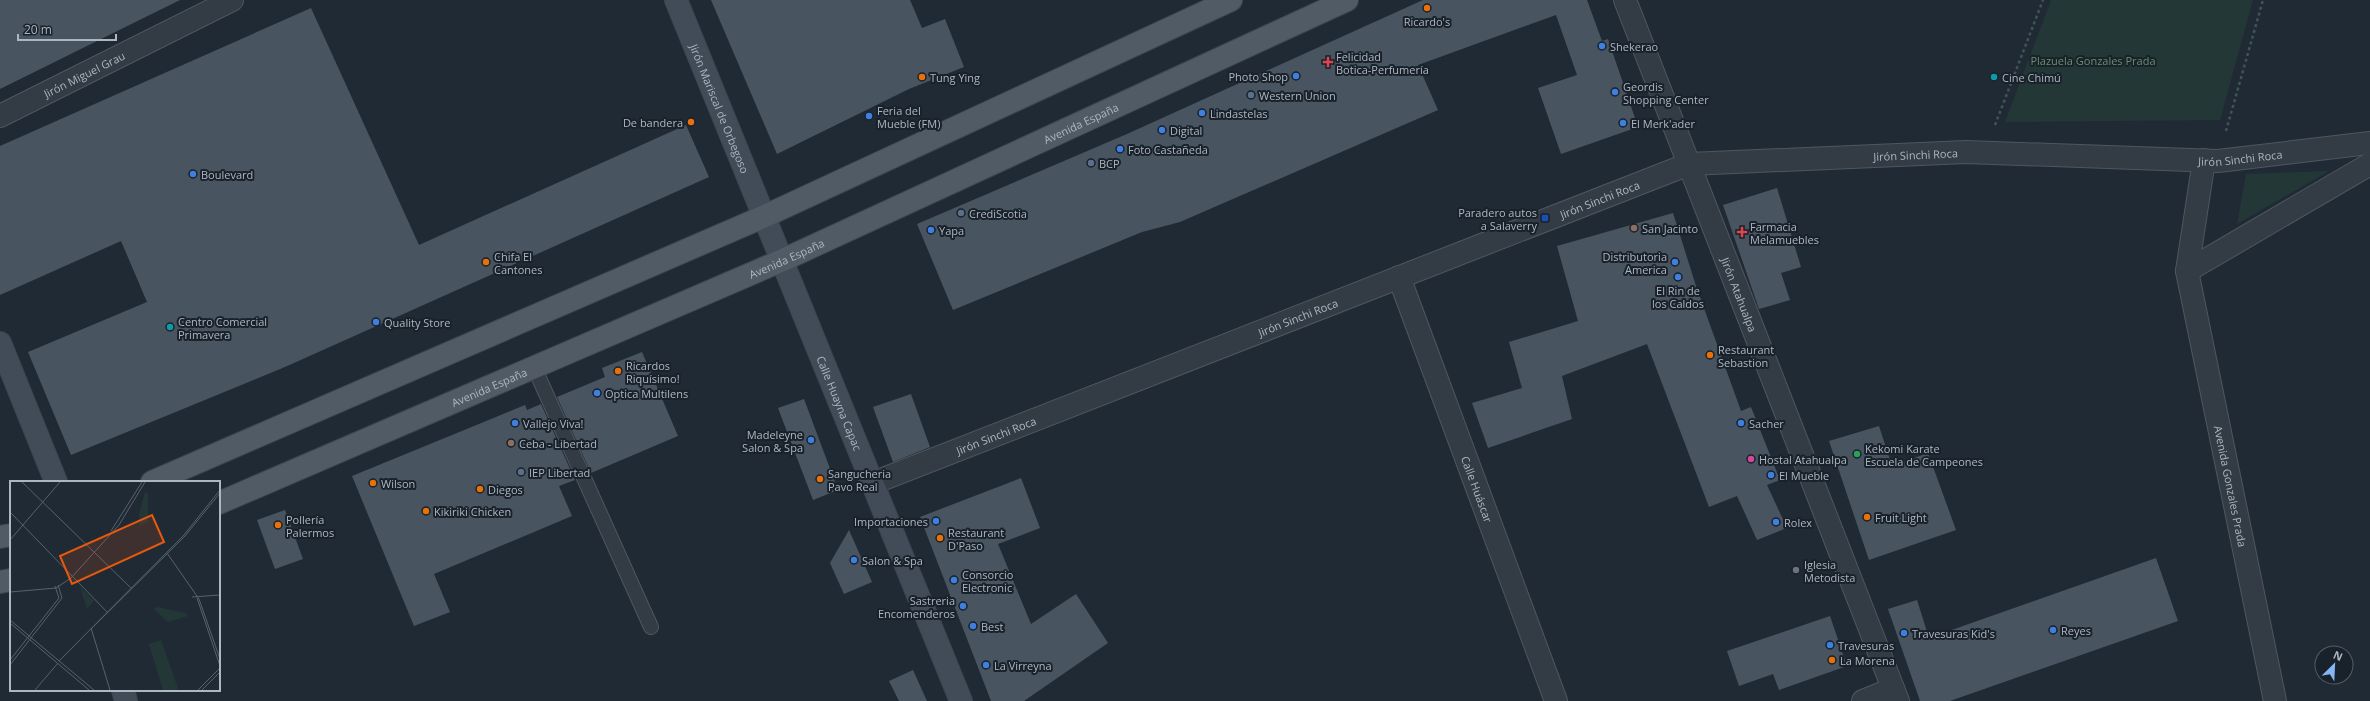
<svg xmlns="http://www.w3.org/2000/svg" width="2370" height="701" viewBox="0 0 2370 701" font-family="'Open Sans',sans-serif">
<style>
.green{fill:#233737}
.building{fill:#485560}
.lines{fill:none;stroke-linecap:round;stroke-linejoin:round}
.lane-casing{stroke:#4e5760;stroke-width:16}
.street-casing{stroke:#4e5760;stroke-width:24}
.secondary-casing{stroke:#3d454f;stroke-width:24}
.primary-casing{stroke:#3d454f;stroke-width:24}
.path{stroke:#415455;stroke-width:2.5;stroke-dasharray:3 3;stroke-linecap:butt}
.lane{stroke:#333c45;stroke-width:14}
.street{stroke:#333c45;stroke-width:22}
.secondary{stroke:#424c58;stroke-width:22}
.primary{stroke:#515b66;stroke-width:22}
.food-dot{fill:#e8710a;stroke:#19212a;stroke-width:1.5}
.shop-dot{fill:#3f7fe0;stroke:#19212a;stroke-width:1.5}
.health-dot{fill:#e0444e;stroke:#19212a;stroke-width:1.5}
.culture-dot{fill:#0f9aa8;stroke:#19212a;stroke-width:1.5}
.service-dot{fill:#5c6f8a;stroke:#19212a;stroke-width:1.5}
.transit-dot{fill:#1a4fb4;stroke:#19212a;stroke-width:1.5}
.education-dot{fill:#8d6e63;stroke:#19212a;stroke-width:1.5}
.leisure-dot{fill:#2e9e5b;stroke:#19212a;stroke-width:1.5}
.hotel-dot{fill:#d1479c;stroke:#19212a;stroke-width:1.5}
.worship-dot{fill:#6b7280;stroke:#19212a;stroke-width:1.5}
.labels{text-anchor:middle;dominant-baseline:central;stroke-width:4;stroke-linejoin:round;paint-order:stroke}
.poi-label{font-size:11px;fill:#adb7c2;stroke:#19212a;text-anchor:start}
.park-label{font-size:11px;fill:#67916d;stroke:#19212a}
.street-label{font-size:11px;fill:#adb7c2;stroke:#19212a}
.inset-road{fill:none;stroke:#58626d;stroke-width:1}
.view{fill:#e8590c;fill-opacity:0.15;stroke:#e8590c;stroke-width:2}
.inset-edge{fill:none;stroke:#adb7c2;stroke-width:2}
</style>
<rect width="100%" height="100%" fill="#202a35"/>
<g class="green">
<polygon points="2051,0 2253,0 2220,120 2005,122"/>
<polygon points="2329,171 2237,224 2246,174"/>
</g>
<g class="building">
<polygon points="0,0 180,0 0,89"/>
<polygon points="711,0 910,0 922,28 945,19 964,67 909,89 777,154"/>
<polygon points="1423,0 1587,0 1602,41 1608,39 1638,127 1561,154 1538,88 1577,75 1556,15 1418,65 1438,110 1180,222 1142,232 953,310 917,224 1127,134"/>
<polygon points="311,8 419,245 686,125 709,177 285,367 71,455 28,352 147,302 121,241 0,295 0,146"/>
<polygon points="1777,188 1801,267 1781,273 1790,300 1759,309 1723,205"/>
<polygon points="1673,213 1696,286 1741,411 1751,407 1780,480 1767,485 1787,528 1757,540 1737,496 1709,507 1647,344 1562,376 1572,419 1488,448 1472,403 1522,388 1509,342 1578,321 1557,246"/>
<polygon points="642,352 678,436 591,473 557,397 605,377 602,368"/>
<polygon points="911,394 930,447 893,462 873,407"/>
<polygon points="804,399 838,490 813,500 778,408"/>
<polygon points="541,404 575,480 559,486 572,516 434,574 450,612 414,626 352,476 525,405 527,410"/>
<polygon points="1879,426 1892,466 1928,453 1956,530 1869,560 1829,441"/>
<polygon points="1021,478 1040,528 998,544 1031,624 1076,594 1108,643 1024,701 991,701 920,517"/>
<polygon points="285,510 303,559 275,569 257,520"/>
<polygon points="849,530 872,582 844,594 830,563"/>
<polygon points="2156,558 2178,621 1950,701 1920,701 1888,609 1917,600 1929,638"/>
<polygon points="1830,616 1847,666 1779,690 1773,674 1739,686 1727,651"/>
<polygon points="913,670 927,701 899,701 889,681"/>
</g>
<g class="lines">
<defs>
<polyline id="lane" points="534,367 651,627"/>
<g id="street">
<path id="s1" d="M1625,0L1898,701"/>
<path id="s2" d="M0,116L232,0"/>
<path id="s3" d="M2204,160L2187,271L2275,701"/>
<polyline points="2187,271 2370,164"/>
<path id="s4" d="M1399,277L1556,701"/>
<path id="s5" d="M873,483L1689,164L1966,152L2218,161L2370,143"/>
<polyline points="1863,701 1893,689"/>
</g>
<g id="secondary">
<path id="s6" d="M676,0L961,701"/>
<polyline points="0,343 56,482"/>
<polyline points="123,690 126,701"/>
</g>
<g id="primary">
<polyline points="152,482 765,216 1231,0"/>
<path id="s7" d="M219,503L783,260L1347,0"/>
<polyline points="0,537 11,535"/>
<polyline points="0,582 11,580"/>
</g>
</defs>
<use href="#lane" class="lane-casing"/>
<use href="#street" class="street-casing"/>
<use href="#secondary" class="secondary-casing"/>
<use href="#primary" class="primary-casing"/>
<g class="path">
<polyline points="1995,125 2043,0"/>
<polyline points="2226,131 2263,0"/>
</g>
<use href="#lane" class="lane"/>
<use href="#street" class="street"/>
<use href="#secondary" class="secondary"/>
<use href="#primary" class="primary"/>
</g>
<g class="food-dot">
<circle cx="1427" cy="8" r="4"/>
<circle cx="922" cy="77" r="4"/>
<circle cx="691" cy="122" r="4"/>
<circle cx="486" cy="262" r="4"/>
<circle cx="1710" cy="355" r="4"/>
<circle cx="618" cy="371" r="4"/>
<circle cx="820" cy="479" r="4"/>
<circle cx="373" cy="483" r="4"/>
<circle cx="480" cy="489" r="4"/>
<circle cx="426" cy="511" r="4"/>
<circle cx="1867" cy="517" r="4"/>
<circle cx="278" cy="525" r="4"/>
<circle cx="940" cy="538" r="4"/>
<circle cx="1832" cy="660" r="4"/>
</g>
<g class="shop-dot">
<circle cx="1602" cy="46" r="4"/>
<circle cx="1296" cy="76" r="4"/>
<circle cx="1615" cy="92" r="4"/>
<circle cx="1202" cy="113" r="4"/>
<circle cx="869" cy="116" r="4"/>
<circle cx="1623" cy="123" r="4"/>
<circle cx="1162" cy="130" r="4"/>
<circle cx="1120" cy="149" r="4"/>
<circle cx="193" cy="174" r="4"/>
<circle cx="931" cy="230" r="4"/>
<circle cx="1675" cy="262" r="4"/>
<circle cx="1678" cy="277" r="4"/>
<circle cx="376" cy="322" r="4"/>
<circle cx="597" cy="393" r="4"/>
<circle cx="515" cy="423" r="4"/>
<circle cx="1741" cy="423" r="4"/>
<circle cx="811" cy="440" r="4"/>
<circle cx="1771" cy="475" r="4"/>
<circle cx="936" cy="521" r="4"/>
<circle cx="1776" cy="522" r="4"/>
<circle cx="854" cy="560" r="4"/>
<circle cx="954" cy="580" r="4"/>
<circle cx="963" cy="606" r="4"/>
<circle cx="973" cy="626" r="4"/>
<circle cx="2053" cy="630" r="4"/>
<circle cx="1904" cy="633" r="4"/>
<circle cx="1830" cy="645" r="4"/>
<circle cx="986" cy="665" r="4"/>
</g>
<g class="health-dot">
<path d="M1326 56h4v4h4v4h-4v4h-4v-4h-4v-4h4z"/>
<path d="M1740 226h4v4h4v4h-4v4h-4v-4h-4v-4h4z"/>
</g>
<g class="culture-dot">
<circle cx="1994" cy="77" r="4"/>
<circle cx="170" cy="327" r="4"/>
</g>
<g class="service-dot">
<circle cx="1251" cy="95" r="4"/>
<circle cx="1091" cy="163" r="4"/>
<circle cx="961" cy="213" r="4"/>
<circle cx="521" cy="472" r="4"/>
</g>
<rect class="transit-dot" x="1541" y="214" width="8" height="8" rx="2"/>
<g class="education-dot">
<circle cx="1634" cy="228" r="4"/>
<circle cx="511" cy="443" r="4"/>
</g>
<circle class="leisure-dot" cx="1857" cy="454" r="4"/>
<circle class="hotel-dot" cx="1751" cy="459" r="4"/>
<circle class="worship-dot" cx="1796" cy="570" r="4"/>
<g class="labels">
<g class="poi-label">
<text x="1427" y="21" text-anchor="middle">Ricardo's</text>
<text x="1610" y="46">Shekerao</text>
<text x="1336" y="56">Felicidad<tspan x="1336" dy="13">Botica-Perfumería</tspan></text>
<text x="1288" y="76" text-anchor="end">Photo Shop</text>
<text x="930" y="77">Tung Ying</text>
<text x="2002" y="77">Cine Chimú</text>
<text x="1623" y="86">Geordis<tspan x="1623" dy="13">Shopping Center</tspan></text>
<text x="1259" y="95">Western Union</text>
<text x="877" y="110">Feria del<tspan x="877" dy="13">Mueble (FM)</tspan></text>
<text x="1210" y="113">Lindastelas</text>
<text x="683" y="122" text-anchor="end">De bandera</text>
<text x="1631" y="123">El Merk'ader</text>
<text x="1170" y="130">Digital</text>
<text x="1128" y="149">Foto Castañeda</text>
<text x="1099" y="163">BCP</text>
<text x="201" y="174">Boulevard</text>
<text x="1537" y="212" text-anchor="end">Paradero autos<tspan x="1537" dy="13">a Salaverry</tspan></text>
<text x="969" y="213">CrediScotia</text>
<text x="1750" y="226">Farmacia<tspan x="1750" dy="13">Melamuebles</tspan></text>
<text x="1642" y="228">San Jacinto</text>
<text x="939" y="230">Yapa</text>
<text x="494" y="256">Chifa El<tspan x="494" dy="13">Cantones</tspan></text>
<text x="1667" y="256" text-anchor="end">Distributoria<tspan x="1667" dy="13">America</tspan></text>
<text x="1678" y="290" text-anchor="middle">El Rin de<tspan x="1678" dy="13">los Caldos</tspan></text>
<text x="178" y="321">Centro Comercial<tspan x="178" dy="13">Primavera</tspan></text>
<text x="384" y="322">Quality Store</text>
<text x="1718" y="349">Restaurant<tspan x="1718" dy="13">Sebastion</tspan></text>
<text x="626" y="365">Ricardos<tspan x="626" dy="13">Riquísimo!</tspan></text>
<text x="605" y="393">Optica Multilens</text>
<text x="523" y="423">Vallejo Viva!</text>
<text x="1749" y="423">Sacher</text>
<text x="803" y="434" text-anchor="end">Madeleyne<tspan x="803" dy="13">Salon &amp; Spa</tspan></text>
<text x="519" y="443">Ceba - Libertad</text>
<text x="1865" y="448">Kekomi Karate<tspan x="1865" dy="13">Escuela de Campeones</tspan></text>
<text x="1759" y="459">Hostal Atahualpa</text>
<text x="529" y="472">IEP Libertad</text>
<text x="828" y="473">Sangucheria<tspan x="828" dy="13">Pavo Real</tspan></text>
<text x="1779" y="475">El Mueble</text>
<text x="381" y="483">Wilson</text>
<text x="488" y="489">Diegos</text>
<text x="434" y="511">Kikiriki Chicken</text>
<text x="1875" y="517">Fruit Light</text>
<text x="286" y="519">Pollería<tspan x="286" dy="13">Palermos</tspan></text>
<text x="928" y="521" text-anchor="end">Importaciones</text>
<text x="1784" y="522">Rolex</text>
<text x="948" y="532">Restaurant<tspan x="948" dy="13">D'Paso</tspan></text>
<text x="862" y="560">Salon &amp; Spa</text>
<text x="1804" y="564">Iglesia<tspan x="1804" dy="13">Metodista</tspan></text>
<text x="962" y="574">Consorcio<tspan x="962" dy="13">Electronic</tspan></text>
<text x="955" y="600" text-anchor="end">Sastreria<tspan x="955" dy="13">Encomenderos</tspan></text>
<text x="981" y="626">Best</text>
<text x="2061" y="630">Reyes</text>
<text x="1912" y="633">Travesuras Kid's</text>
<text x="1838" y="645">Travesuras</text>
<text x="1840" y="660">La Morena</text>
<text x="994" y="665">La Virreyna</text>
</g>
<g class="park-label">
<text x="2093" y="60">Plazuela Gonzales Prada</text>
</g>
<g class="street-label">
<text stroke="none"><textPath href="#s2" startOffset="94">Jirón Miguel Grau</textPath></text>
<text stroke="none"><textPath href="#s6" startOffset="117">Jirón Mariscal de Orbegoso</textPath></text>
<text stroke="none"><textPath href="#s7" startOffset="942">Avenida España</textPath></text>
<text stroke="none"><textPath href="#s5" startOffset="1103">Jirón Sinchi Roca</textPath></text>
<text stroke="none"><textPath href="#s5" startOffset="1428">Jirón Sinchi Roca</textPath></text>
<text stroke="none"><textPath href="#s5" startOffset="780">Jirón Sinchi Roca</textPath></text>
<text stroke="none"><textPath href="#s7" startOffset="618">Avenida España</textPath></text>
<text stroke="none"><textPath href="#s1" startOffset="316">Jirón Atahualpa</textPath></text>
<text stroke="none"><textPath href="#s5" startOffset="456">Jirón Sinchi Roca</textPath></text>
<text stroke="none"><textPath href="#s7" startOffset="294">Avenida España</textPath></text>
<text stroke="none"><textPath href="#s6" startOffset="435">Calle Huayna Capac</textPath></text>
<text stroke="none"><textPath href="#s5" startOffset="132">Jirón Sinchi Roca</textPath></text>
<text stroke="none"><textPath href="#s3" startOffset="332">Avenida Gonzales Prada</textPath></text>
<text stroke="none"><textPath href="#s4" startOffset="226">Calle Huáscar</textPath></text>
</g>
</g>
<g transform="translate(10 481)">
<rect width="210" height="210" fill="#202a35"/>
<path d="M135,11L138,13V41L130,45L129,33ZM70,106L84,120L77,128ZM147,126L176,132L178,135L158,141L144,128ZM151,159L168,207L166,209H153L139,163Z" fill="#233737"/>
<path class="inset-road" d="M12,1L121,107M0,31L98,132M101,50L132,1M0,59L50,1M157,72L189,118L210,178M0,111L46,107L61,97L109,44L135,1M182,116L210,114M187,117L210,185M0,139L84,209M0,142L79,209M81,147L100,209M81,148L175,55L210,12M0,179L49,117L45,105M49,180L174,54L210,9M0,184L52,117L48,104M25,209L48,182M188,209L210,187M192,209L210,191"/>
<path class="view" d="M142,34L154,61L62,103L50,75Z"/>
<rect width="210" height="210" class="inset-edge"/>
</g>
<g transform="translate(2334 665) rotate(24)"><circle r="19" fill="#19212a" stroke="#545d67"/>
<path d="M0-3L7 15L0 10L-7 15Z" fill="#83b6f2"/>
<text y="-6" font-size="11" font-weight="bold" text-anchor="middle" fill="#adb7c2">N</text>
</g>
<path d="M18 34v6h98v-6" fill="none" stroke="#adb7c2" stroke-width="2"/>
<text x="24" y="34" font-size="12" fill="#adb7c2" stroke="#19212a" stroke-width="3" paint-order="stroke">20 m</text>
</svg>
